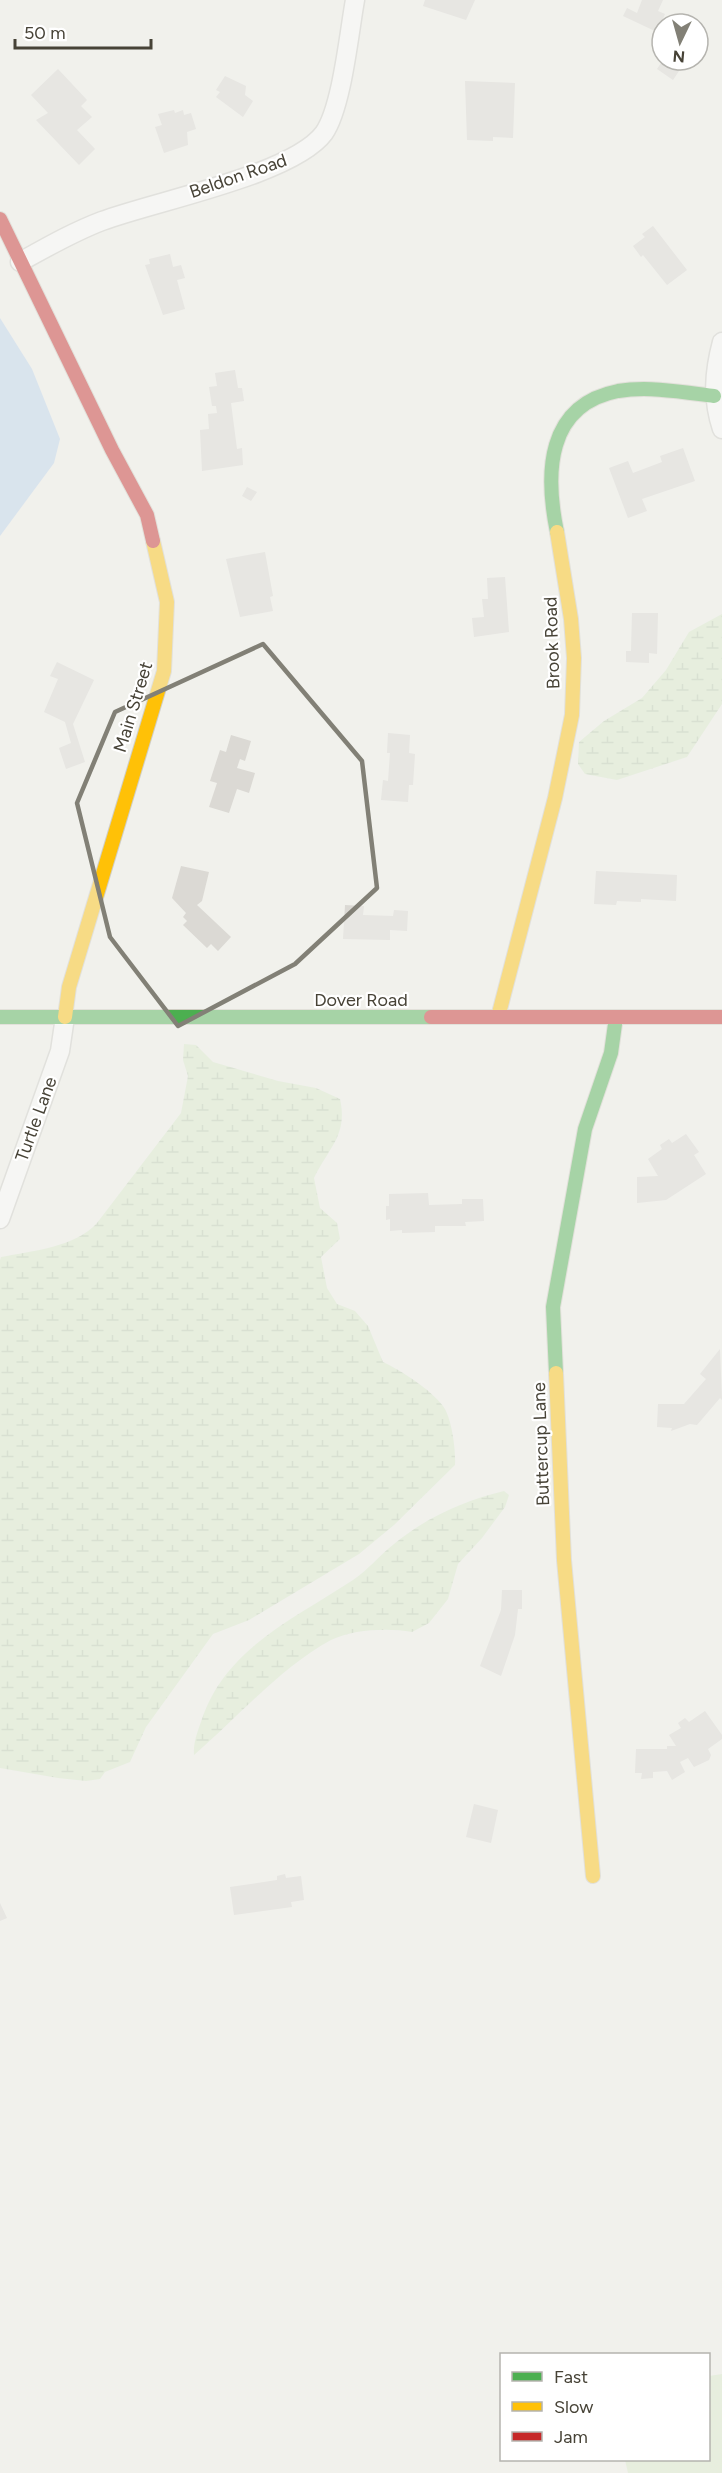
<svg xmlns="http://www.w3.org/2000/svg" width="722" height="2473" viewBox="0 0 722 2473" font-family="Figtree,sans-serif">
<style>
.wetland{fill:url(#wetland-marsh)}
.green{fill:#dbeccd}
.water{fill:#bdd4ee}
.building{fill:#dbd9d4}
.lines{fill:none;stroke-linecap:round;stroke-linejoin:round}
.street-casing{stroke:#cfcec9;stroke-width:21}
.fast-casing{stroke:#d0cec3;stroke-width:16}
.slow-casing{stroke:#d0cec3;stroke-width:16}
.jam-casing{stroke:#d0cec3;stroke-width:16}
.street{stroke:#fdfdfc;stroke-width:18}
.fast{stroke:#4caf50;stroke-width:14}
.slow{stroke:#ffc107;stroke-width:14}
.jam{stroke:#c62828;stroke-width:14}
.marked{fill:none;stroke:#828076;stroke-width:4.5;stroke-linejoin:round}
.labels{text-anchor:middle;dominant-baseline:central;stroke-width:4.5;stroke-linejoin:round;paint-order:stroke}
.street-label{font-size:18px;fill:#474337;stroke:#fff}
</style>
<defs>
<pattern id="wetland-marsh" width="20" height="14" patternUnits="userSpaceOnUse" patternTransform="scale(1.5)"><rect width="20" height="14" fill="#dbeccd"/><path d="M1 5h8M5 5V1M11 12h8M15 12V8" fill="none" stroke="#bdccb1"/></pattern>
</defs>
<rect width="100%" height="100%" fill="#f1f1ec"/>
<g class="wetland">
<polygon points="722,614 722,704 687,757 617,780 585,774 578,764 579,742 604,721 642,698 666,670 689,632"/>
<path d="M184,1044L196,1045L213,1062L278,1081L316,1088L340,1099C348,1135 329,1147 314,1178L320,1208L337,1223L340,1239L321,1257L327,1288L337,1304L355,1311L368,1326L383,1362C402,1371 430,1389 443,1406C452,1418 456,1451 455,1465L394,1525L359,1554L249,1620L213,1634L146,1727L130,1762L105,1772L100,1779L86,1781L58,1778L0,1768V1260L1,1257C32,1251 76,1247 97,1223L181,1113L188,1076L183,1060Z"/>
<path d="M504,1491L509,1495L505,1507L482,1538L458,1564L448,1599L429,1623L412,1632C388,1628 355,1629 331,1640C281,1667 237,1718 194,1755C193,1742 198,1731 202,1719C226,1648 294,1619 353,1580C368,1570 380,1555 394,1544C427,1517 463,1501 504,1491Z"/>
</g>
<polygon class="green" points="722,2374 722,2473 628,2473 625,2460 708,2460 709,2376"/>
<polygon class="water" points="0,318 32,369 60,439 54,463 0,536"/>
<g class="building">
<polygon points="425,0 475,0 466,20 423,6"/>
<polygon points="642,0 663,0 658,11 665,14 657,32 623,16 627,8 637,13"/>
<polygon points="663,60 681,60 679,63 683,65 673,80 657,69"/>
<polygon points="58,69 87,100 81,106 92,117 77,130 95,149 79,165 36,120 48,113 31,95"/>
<polygon points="225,76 246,86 245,95 253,101 243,117 216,97 220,92 216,90"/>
<polygon points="465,81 515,83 513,138 493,137 493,141 467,140"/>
<polygon points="174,110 175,113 183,110 184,115 191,113 196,129 187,132 188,145 164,153 155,127 162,125 158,114"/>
<polygon points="653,226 687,270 667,285 643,255 641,257 633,246 645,237 642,234"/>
<polygon points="170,254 173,267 181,265 185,278 177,280 185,309 163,315 145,265 150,264 149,259"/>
<polygon points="235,370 238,388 242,388 244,401 231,403 237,449 242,448 243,465 202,471 200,430 209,429 208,414 217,413 216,406 212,406 209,387 217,386 215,373"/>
<polygon points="683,448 695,481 642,499 647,511 628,518 609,468 628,461 633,473 662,462 660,456"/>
<polygon points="247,487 257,492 251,501 242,496"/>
<polygon points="265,552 273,596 270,597 273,611 240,617 226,559"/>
<polygon points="505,577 509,632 474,637 472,618 484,617 482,599 488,599 487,578"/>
<polygon points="632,613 658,613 657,654 649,653 649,663 626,662 626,651 631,651"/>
<polygon points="57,662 94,680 73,724 85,762 66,769 59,748 71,743 65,722 44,712 58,679 50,676"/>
<polygon points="388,733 410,735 409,753 415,754 413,785 409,785 408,802 381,800 383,780 388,781 390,753 387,753"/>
<polygon points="231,735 251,741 245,761 240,759 237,768 255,773 249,793 237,789 229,813 209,807 217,783 210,781 220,750 226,752"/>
<polygon points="181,866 209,872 202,901 197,905 231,937 218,951 211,944 207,948 183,925 187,921 183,917 186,913 172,898"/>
<polygon points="596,871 677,875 676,901 641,899 641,902 617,901 616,905 594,904"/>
<polygon points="345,905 364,906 363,915 393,916 394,910 408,911 407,931 390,930 390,940 343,939"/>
<polygon points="686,1134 699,1152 694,1155 706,1174 666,1200 637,1203 637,1177 658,1176 648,1159 662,1149 660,1145 669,1139 672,1143"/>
<polygon points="428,1193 429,1205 462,1204 462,1199 483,1199 484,1221 465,1222 466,1226 435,1226 435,1232 402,1233 402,1230 390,1231 390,1219 386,1220 386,1206 389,1206 389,1194"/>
<polygon points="720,1349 722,1400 720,1398 697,1425 690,1424 671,1431 672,1428 657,1427 658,1404 684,1404 706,1379 700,1374"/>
<polygon points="502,1590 522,1590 522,1609 518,1609 515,1635 501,1676 480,1666 501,1610"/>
<polygon points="705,1711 722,1735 722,1739 708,1749 711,1755 709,1760 694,1767 688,1758 680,1762 685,1772 672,1780 667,1771 653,1772 653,1778 641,1779 642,1773 635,1773 636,1749 667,1749 667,1746 676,1746 669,1735 681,1728 678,1723 685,1718 689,1722"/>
<polygon points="474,1804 498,1810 491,1843 466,1837"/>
<polygon points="285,1874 286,1878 301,1876 304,1900 291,1902 292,1907 234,1915 230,1887 277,1880 277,1876"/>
<polygon points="0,1903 7,1918 0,1921"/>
</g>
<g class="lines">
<defs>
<g id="street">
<path d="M20,262C47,247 73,232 102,221C155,201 293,175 324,133C342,107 349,33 355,0"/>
<path d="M722,342C714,372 712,399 722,429"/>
<polyline points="0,1219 60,1051 65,1017"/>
</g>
<g id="fast">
<path d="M557,532C545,474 546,405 618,391C649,386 683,392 714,396"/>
<polyline points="0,1017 431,1017"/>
<polyline points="556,1373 553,1307 585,1129 611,1053 616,1017"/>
</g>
<g id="slow">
<polyline points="65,1017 69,987 164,671 167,602 153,541"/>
<polyline points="498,1017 555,798 572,715 574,658 571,619 557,532"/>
<polyline points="556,1373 564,1560 593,1876"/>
</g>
<g id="jam">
<polyline points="0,219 112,450 147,515 153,541"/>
<polyline points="431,1017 722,1017"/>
</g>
</defs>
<use href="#street" class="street-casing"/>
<use href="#fast" class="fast-casing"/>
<use href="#slow" class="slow-casing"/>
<use href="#jam" class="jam-casing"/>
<use href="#street" class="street"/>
<use href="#fast" class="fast"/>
<use href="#slow" class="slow"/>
<use href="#jam" class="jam"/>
</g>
<path d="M0 0H722V2473H0ZM263,644L362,761L377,888L295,964L178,1026L110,937L77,803L115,712Z" fill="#f1f1ec" fill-opacity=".55" fill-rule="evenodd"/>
<path class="marked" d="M263,644L362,761L377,888L295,964L178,1026L110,937L77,803L115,712Z"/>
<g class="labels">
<g class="street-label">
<text transform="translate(238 176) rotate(-19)">Beldon Road</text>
<text transform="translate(552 643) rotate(-92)">Brook Road</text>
<text transform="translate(133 707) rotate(-73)">Main Street</text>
<text x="361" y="1000">Dover Road</text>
<text transform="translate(36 1119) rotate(-70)">Turtle Lane</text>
<text transform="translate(541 1444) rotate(-92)">Buttercup Lane</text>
</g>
</g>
<rect x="500" y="2353" width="210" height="108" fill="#ffffff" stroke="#b5b4af" stroke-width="1.5"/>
<rect x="512" y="2372" width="30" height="9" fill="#4caf50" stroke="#b5b4af" stroke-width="1.5"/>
<text x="554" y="2383" font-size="18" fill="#474337">Fast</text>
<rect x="512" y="2402" width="30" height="9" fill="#ffc107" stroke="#b5b4af" stroke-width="1.5"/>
<text x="554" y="2413" font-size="18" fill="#474337">Slow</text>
<rect x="512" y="2432" width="30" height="9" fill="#c62828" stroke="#b5b4af" stroke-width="1.5"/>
<text x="554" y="2443" font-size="18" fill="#474337">Jam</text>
<g transform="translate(680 42) rotate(185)"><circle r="28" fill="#ffffff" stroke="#b5b4af" stroke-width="1.5"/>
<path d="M0-4.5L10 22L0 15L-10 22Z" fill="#828076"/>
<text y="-9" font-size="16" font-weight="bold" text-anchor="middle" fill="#474337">N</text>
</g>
<path d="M15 39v9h136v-9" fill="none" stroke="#474337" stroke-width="3"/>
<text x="24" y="39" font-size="18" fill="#474337" stroke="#ffffff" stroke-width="4.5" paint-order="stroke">50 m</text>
</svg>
